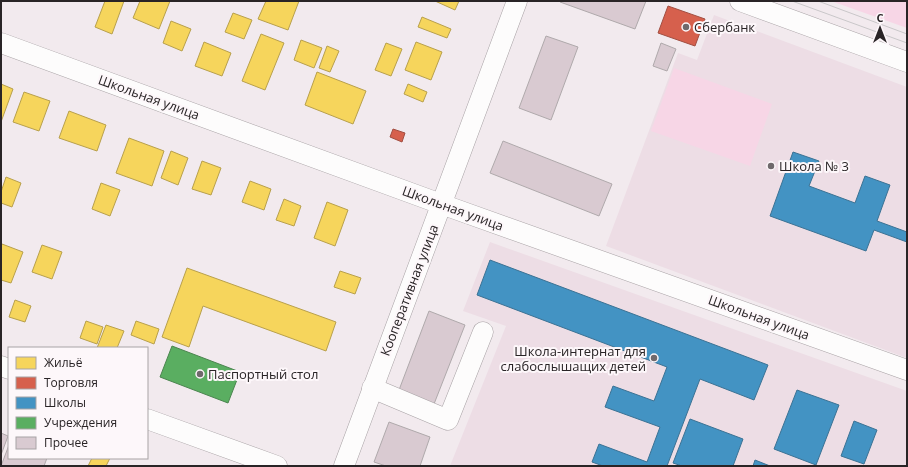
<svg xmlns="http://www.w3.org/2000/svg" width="908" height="467" viewBox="0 0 908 467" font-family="'Open Sans',sans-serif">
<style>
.built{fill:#eddde5}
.green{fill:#f7d6e6}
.homes{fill:#f6d55c;stroke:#b8a04c}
.shops{fill:#d6604d;stroke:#a24e41}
.schools{fill:#4393c3;stroke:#3b7294}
.public{fill:#5aae61;stroke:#4b854f}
.building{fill:#d9cad1;stroke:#afa9ab}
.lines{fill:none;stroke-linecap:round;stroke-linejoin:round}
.minor-casing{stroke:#a8a2a5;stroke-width:21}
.minor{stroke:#fdfcfc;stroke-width:20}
.tram{stroke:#c9c7c9;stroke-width:1}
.poi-dot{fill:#6f696c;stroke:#fdf7fa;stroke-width:1.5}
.labels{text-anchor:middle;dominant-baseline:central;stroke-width:4;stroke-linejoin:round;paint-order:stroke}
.poi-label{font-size:13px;fill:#292426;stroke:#fdf7fa;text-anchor:start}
.street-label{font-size:13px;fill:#292426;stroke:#fdf7fa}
</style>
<rect width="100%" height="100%" fill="#f2eaee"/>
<g class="built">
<polygon points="714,15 907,87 907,358 606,246 678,53 697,60"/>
<polygon points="490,242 907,391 907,466 450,466 506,326 463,311"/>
</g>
<g class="green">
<polygon points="831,1 907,1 907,28"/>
<polygon points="674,68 772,104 750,166 651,131"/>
</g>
<g class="homes">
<polygon points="105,1 124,1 112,34 95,27"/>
<polygon points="140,1 170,1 159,29 133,18"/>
<polygon points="266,1 299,1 288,30 258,19"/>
<polygon points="435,1 459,1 455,10"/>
<polygon points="233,13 252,20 244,39 225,32"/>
<polygon points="422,17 451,29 447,38 418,27"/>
<polygon points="171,21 191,29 182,51 163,43"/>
<polygon points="261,34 284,43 265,90 242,81"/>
<polygon points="301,40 322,48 314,68 294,60"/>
<polygon points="204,42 231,53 222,76 195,66"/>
<polygon points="416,42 442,52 431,80 405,70"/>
<polygon points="386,43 402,49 391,76 375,70"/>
<polygon points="327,46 339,51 330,72 319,68"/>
<polygon points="317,72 366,91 353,124 305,105"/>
<polygon points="1,84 13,89 1,122"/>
<polygon points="408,84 427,92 423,102 404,94"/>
<polygon points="24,92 50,101 39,131 13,122"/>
<polygon points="69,111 106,125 97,151 59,138"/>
<polygon points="129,138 164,151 152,186 116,173"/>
<polygon points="171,151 188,158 178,185 161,178"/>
<polygon points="202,161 221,168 211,195 192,189"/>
<polygon points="6,177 21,183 12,207 1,203 1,192"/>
<polygon points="250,181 271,189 264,210 242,202"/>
<polygon points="101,183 120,190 110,216 92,209"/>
<polygon points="284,199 301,206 294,226 276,220"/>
<polygon points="327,202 348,210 335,246 314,238"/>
<polygon points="2,244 23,252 11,283 1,280 1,247"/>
<polygon points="42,245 62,252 52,279 32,272"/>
<polygon points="187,268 336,322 326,351 203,306 189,347 162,337"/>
<polygon points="340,271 361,278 355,294 334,287"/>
<polygon points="15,300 31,306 25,322 9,317"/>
<polygon points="86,321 103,327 97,344 80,338"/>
<polygon points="136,321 159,329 154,344 131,335"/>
<polygon points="106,325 124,331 117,348 97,348"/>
<polygon points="92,458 110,458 106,466 88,466"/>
</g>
<g class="shops">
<polygon points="668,6 705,19 695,46 658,33"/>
<polygon points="393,129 405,133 402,142 390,137"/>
</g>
<g class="schools">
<polygon points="793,152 819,161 809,186 855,203 865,176 890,185 877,221 907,232 907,242 874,230 866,251 770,216"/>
<polygon points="490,260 768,365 754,400 700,379 667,466 603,466 592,462 599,444 647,462 660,427 605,407 613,386 654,401 667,367 477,295"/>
<polygon points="797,390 839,405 816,465 774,449"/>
<polygon points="690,419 743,439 733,466 682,466 673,463"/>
<polygon points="854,421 877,430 864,464 841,456"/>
<polygon points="755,460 770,466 753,466"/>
</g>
<polygon class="public" points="172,346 240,372 228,403 160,377"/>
<g class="building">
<polygon points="561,1 646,1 635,29 560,2"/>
<polygon points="546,36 578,47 551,120 519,108"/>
<polygon points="661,43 676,49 667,71 653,66"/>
<polygon points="503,141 612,184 599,216 490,173"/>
<polygon points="429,311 465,325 434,404 399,390"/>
<polygon points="389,422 430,437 420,466 386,466 374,462"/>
<polygon points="1,433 8,436 1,455"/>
<polygon points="9,445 9,458 47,458 44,466 1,466"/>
</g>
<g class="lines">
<defs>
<g id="minor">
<polyline points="740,1 907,62"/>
<polyline points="1,43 441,204 907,370"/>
<polyline points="1,366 9,369"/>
<polyline points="372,388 448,420 483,332"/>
<polyline points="147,419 277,466"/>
<polyline points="344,466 517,1"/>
</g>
</defs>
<use href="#minor" class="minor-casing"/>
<use href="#minor" class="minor"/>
<g class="tram">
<polyline points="792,1 907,43"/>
<polyline points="818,1 907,34"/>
</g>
</g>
<g class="poi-dot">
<circle cx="686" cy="27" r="4"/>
<circle cx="771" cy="166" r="4"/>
<circle cx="654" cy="358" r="4"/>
<circle cx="200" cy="374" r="4"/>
</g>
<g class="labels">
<g class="poi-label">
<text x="694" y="27">Сбербанк</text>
<text x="779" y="166">Школа № 3</text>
<text x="646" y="351" text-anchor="end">Школа-интернат для<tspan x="646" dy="15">слабослышащих детей</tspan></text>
<text x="208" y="374">Паспортный стол</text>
</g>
<g class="street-label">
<text transform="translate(149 97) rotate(20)">Школьная улица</text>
<text transform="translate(453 208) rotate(20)">Школьная улица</text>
<text transform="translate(409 290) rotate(-69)">Кооперативная улица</text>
<text transform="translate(759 317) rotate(20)">Школьная улица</text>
</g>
</g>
<rect width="908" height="467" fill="none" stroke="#292426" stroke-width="4"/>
<rect x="8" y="347" width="140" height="112" fill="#fdf7fa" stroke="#a8a3a5"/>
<rect x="16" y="357" width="20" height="12" fill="#f6d55c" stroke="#a8a3a5"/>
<text x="44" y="367" font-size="12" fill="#292426">Жильё</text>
<rect x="16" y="377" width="20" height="12" fill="#d6604d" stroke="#a8a3a5"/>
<text x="44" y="387" font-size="12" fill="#292426">Торговля</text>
<rect x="16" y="397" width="20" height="12" fill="#4393c3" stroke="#a8a3a5"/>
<text x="44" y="407" font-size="12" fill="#292426">Школы</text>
<rect x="16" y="417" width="20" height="12" fill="#5aae61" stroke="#a8a3a5"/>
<text x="44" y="427" font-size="12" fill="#292426">Учреждения</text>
<rect x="16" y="437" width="20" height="12" fill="#d9cad1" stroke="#a8a3a5"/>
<text x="44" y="447" font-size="12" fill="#292426">Прочее</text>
<g transform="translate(880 28)" stroke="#fdf7fa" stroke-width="3" paint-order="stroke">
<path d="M0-3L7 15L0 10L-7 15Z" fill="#292426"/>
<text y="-6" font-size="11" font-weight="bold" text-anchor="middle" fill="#292426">С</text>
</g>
</svg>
